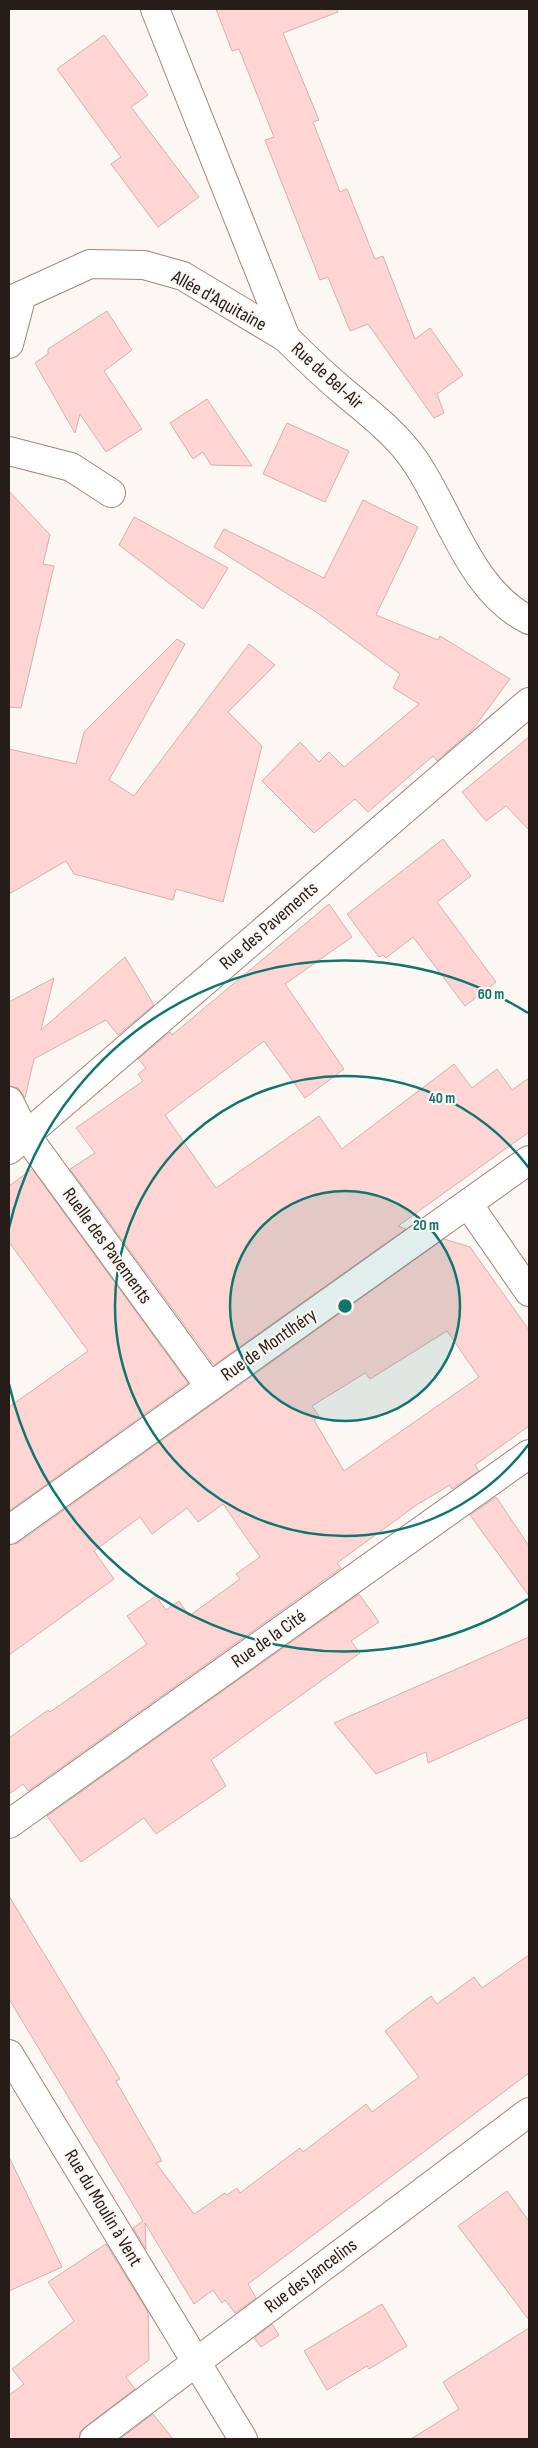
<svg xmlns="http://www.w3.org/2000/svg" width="538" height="2448" viewBox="0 0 538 2448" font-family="'Sofia Sans Condensed',sans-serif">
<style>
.building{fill:#ffd5d3;stroke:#d1b1b0;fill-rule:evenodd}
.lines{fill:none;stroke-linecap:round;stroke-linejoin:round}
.minor-casing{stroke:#a0857a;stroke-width:30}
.minor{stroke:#fff;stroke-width:28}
.ring{fill:none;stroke:#0f766e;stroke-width:2.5}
.labels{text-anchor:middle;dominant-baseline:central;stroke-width:4;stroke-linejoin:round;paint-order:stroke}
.street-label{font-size:19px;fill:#261c18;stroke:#fdf7f4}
.centre{fill:#0f766e;stroke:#fdf7f4;stroke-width:2.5}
.ring-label{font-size:15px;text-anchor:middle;font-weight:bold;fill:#0f766e;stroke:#fdf7f4;stroke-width:4;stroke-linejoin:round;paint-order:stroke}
</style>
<rect width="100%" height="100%" fill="#fdf7f4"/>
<g class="building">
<polygon points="216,9 337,9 338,12 283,33 319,120 313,122 340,192 347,189 375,259 383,256 415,339 430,328 463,375 437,394 444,413 434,418 368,324 350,331 328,277 320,280 265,140 274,137 239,49 232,51"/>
<polygon points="104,35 148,95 131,107 199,197 158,227 111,164 121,157 57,69"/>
<polygon points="107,311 132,350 104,371 142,429 106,452 80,414 75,433 35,363 48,354 48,349"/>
<polygon points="207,399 231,435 252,466 211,465 203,452 193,459 170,423"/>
<polygon points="287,423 349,451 325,502 263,474"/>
<polygon points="9,491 50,535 43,564 54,566 21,708 9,707"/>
<polygon points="363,500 418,527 376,615 438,640 440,636 510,679 473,729 437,761 433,756 368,812 355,799 314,833 262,781 300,742 319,762 329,752 344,767 419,704 393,688 400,674 319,614 214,547 224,529 324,578"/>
<polygon points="134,517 228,568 203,609 119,545"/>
<polygon points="177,639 185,644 109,780 134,796 249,644 275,665 228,712 262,746 223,902 176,889 173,900 74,874 66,861 9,894 9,749 76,764 84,732"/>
<polygon points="529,737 529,830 506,806 486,821 462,792"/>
<polygon points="443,839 471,876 437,902 496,982 465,1006 413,937 386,958 383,955 379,957 347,914"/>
<polygon points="329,904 352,937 285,984 344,1069 305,1098 264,1041 165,1115 216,1188 319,1116 342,1149 454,1064 472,1088 497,1069 512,1090 529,1078 529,1132 398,1226 406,1229 214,1365 70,1169 95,1153 76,1128 143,1081 138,1074 146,1068 138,1059 170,1032 172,1035"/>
<polygon points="125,957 154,1005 118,1035 106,1020 34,1059 25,1098 18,1088 9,1086 9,1002 54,978 41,1030"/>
<polygon points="32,1169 188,1383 9,1511 9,1407 88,1351 9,1242 9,1186"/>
<path d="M444,1239L470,1247L529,1330V1426L475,1465L479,1471L452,1489L450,1485L418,1504L337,1563L341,1568L28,1791L23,1784L9,1794V1738L48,1710L50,1712L147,1644L127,1616L156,1596L166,1610L179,1601L189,1616L240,1579L236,1574L260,1557L223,1504L198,1522L187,1508L152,1534L140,1517L94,1551L114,1579L9,1655V1545L18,1543ZM447,1331L479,1377L344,1471L314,1420L319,1416L312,1406L365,1373L370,1379Z"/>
<polygon points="496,1497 529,1546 529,1596 470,1515"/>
<polygon points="359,1594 379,1622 351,1641 360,1653 211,1760 226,1786 156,1834 144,1818 81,1862 47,1816"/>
<polygon points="529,1637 529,1717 428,1763 426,1752 376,1774 334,1723"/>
<polygon points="9,1896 120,2079 116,2081 162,2161 156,2163 194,2214 225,2193 227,2195 237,2188 240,2193 300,2148 303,2152 366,2104 372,2112 419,2077 385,2031 431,1996 437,2004 474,1977 482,1988 529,1955 529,2073 248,2284 256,2298 235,2313 225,2300 222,2303 213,2290 194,2304 145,2223 146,2249 133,2228 143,2221 9,1999"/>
<polygon points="9,2157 62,2267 9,2291"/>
<polygon points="507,2191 529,2221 529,2320 458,2226"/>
<polygon points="106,2244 148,2312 149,2360 126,2377 135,2389 85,2427 80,2432 79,2439 9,2439 9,2395 24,2384 12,2369 74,2321 48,2282"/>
<polygon points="382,2304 407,2346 369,2369 367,2366 327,2390 304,2351"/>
<polygon points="272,2324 279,2335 261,2347 254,2338"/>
<polygon points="529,2328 529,2439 411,2439 459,2409 443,2382"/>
<polygon points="153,2414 173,2439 120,2439"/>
</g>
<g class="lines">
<defs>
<g id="minor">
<path d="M155,9L286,338C305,357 324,375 344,392C369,413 397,434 415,461C450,512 470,591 529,620"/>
<polyline points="9,301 90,264 144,265 183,276 286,338"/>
<polyline points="9,344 22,295"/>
<polyline points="9,451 71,467 111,493"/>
<polyline points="9,1101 26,1135 210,1387"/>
<polyline points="9,1150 529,702"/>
<polyline points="468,1204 529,1292"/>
<polyline points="9,1530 529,1160"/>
<polyline points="9,1824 529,1454"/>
<polyline points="9,2054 243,2439"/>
<polyline points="94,2439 529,2112"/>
</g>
</defs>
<use href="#minor" class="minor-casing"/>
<use href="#minor" class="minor"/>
</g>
<circle cx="345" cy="1306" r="115" fill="#0f766e" fill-opacity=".12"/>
<g class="ring">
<circle cx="345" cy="1306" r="115"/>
<path d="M529 1444A230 230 0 1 1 529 1168"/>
<path d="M528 1599A345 345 0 0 1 9 1384M9 1228A345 345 0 0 1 528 1013"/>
</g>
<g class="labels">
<g class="street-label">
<text transform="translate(219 301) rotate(29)">Allée d'Aquitaine</text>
<text transform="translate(327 376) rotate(42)">Rue de Bel-Air</text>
<text transform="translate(269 926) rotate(-41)">Rue des Pavements</text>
<text transform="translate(107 1246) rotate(54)">Ruelle des Pavements</text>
<text transform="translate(269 1345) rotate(-35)">Rue de Montlhéry</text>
<text transform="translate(269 1639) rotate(-35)">Rue de la Cité</text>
<text transform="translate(103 2208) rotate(59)">Rue du Moulin à Vent</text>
<text transform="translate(311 2276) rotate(-37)">Rue des Jancelins</text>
</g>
</g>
<circle cx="345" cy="1306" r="8" class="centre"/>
<g class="ring-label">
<text x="491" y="999">60 m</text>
<text x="442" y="1103">40 m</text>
<text x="426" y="1230">20 m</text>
</g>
<rect width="538" height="2448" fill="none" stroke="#261c18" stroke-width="20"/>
</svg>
